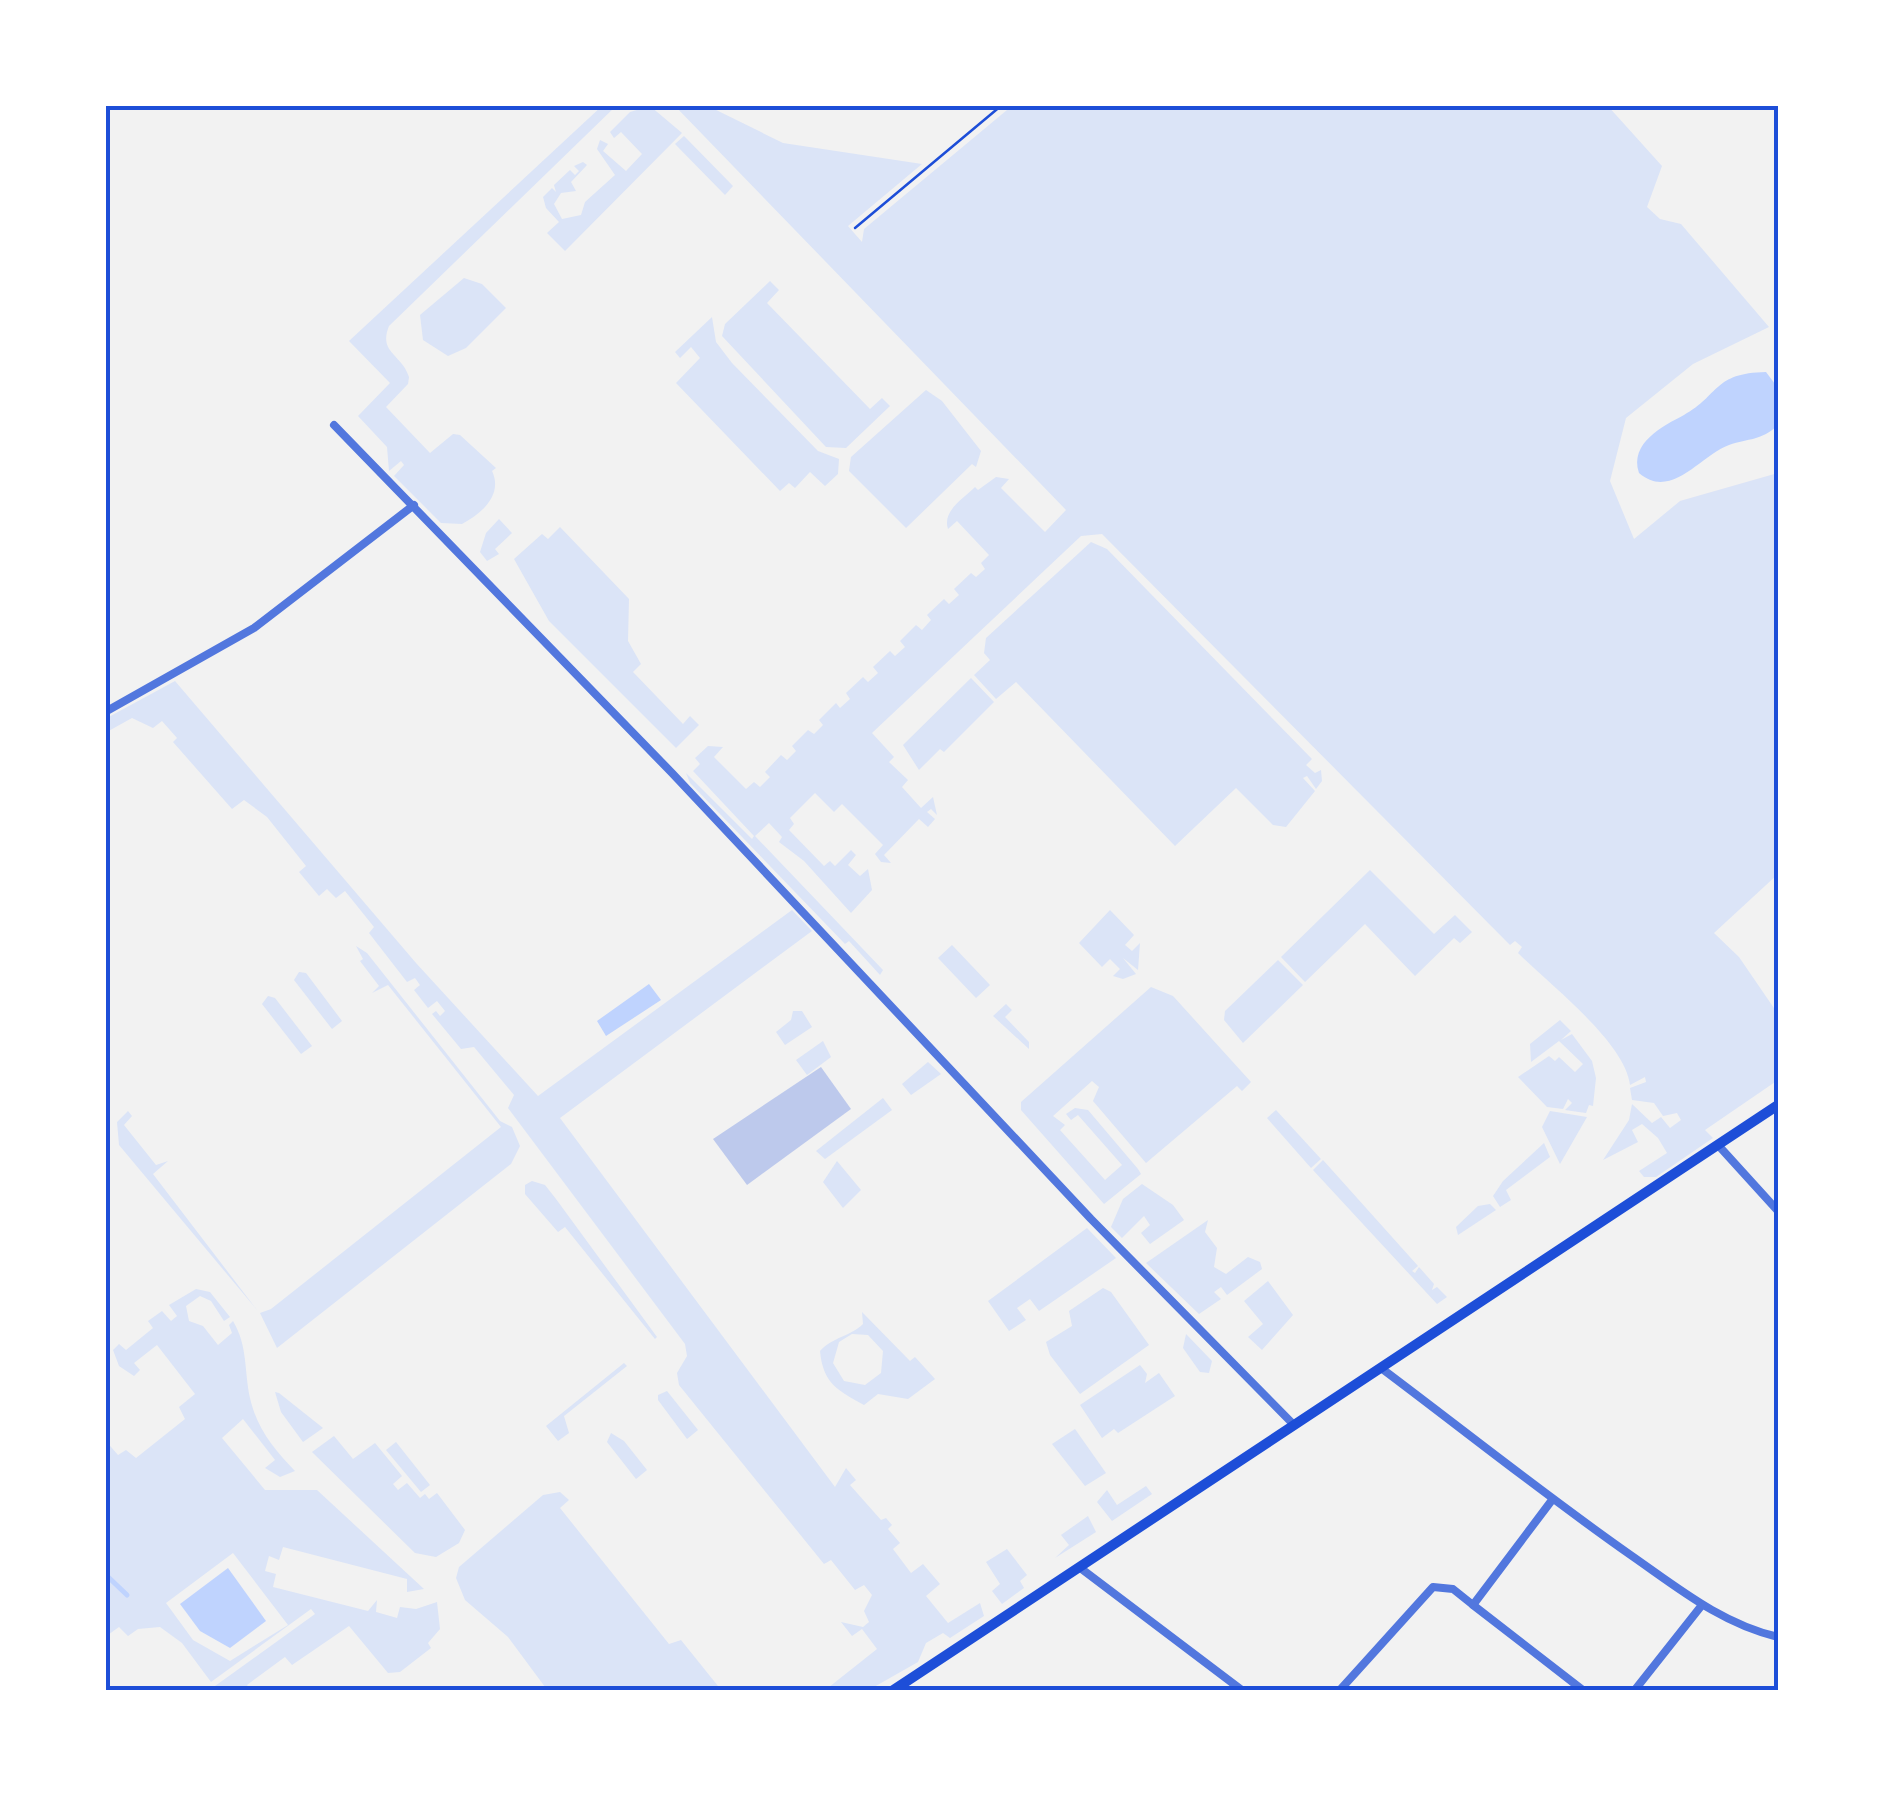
<svg xmlns="http://www.w3.org/2000/svg" width="1883" height="1796" viewBox="0 0 1883 1796" font-family="Mulish,sans-serif">
<style>
.green{fill:#dbe4f7;fill-rule:evenodd}
.water{fill:#bfd3fe}
.lines{fill:none;stroke-linecap:round;stroke-linejoin:round}
.stream{stroke:#bfd3fe;stroke-width:5}
.building{fill:#bdc9ec}
.path{stroke:#1d4ed8;stroke-width:2.5}
.minor{stroke:#5277de;stroke-width:8}
.secondary{stroke:#1d4ed8;stroke-width:10}
.neatline{fill:none;stroke:#1d4ed8;stroke-width:4}
</style>
<rect width="100%" height="100%" fill="#f2f2f2"/>
<g class="green">
<path d="M603,105H617L389,326C378,353 402,354 409,377L408,384L386,407L430,453L453,434L460,435L496,468L492,471C503,494 483,513 462,524L441,523L394,476L404,465L401,461L389,471L387,447L358,416L390,383L349,341Z"/>
<path d="M674,105H706L783,143L922,164L848,226L862,242L864,229L1013,105H1607L1662,166L1647,207L1660,219L1681,224L1769,327L1693,364L1626,418L1610,481L1634,539L1680,501L1778,473V874L1714,933L1739,957L1778,1014V1080L1705,1130L1713,1138L1656,1177H1644L1639,1171L1667,1153L1658,1138L1642,1124L1632,1130L1638,1142L1603,1160L1629,1120L1632,1104L1652,1123L1661,1117L1670,1128L1681,1120L1677,1113L1663,1116L1654,1103L1632,1100L1630,1088L1646,1082L1645,1077L1630,1085C1625,1042 1550,985 1518,953L1522,947L1515,941L1510,945L1102,534L1081,536L872,733L894,757L889,762L908,780L902,787L921,808L933,797L937,815L931,809L927,812L935,819L928,827L919,819L884,855L891,863L881,862L875,854L883,845L842,804L834,812L815,793L790,818L794,824L789,830L824,866L830,861L835,866L851,850L856,855L848,865L860,876L868,869L872,890L851,913L804,861L779,842L782,837L769,823L755,836L883,970L880,975L849,941L845,944L690,783L686,773L752,839L754,836L693,771L700,764L695,758L708,746L723,747L714,757L746,789L754,782L760,787L770,777L765,772L781,755L787,760L796,751L792,746L808,730L814,734L823,725L819,720L836,703L840,708L850,699L846,693L863,677L868,682L878,673L873,667L890,651L895,656L905,647L900,641L916,625L922,630L931,620L927,615L944,599L949,604L959,595L954,589L971,573L976,577L985,569L981,563L989,555L957,521L948,529C942,511 963,499 975,487L978,490L996,477L1009,479L1001,488L1045,532L1066,510Z"/>
<polygon points="650,106 682,133 565,251 547,233 559,222 546,208 543,197 552,188 556,192 554,185 570,170 575,175 579,171 574,166 583,162 587,165 571,182 576,191 561,193 554,204 562,219 581,215 585,202 615,175 597,149 600,140 608,144 603,151 626,171 642,154 621,132 614,138 610,132 630,112"/>
<polygon points="684,136 733,186 725,195 675,144"/>
<polygon points="464,278 482,284 506,308 466,348 448,356 423,340 420,315"/>
<polygon points="770,281 779,290 767,303 870,409 882,398 890,406 846,448 826,447 722,336 725,324"/>
<polygon points="712,317 716,342 732,363 818,451 839,459 838,474 825,486 810,472 795,488 789,483 780,491 676,383 700,358 691,347 680,358 675,352"/>
<polygon points="926,390 942,401 981,451 976,467 972,464 906,528 849,471 851,457"/>
<polygon points="499,519 512,533 495,549 499,554 487,561 480,552 486,533"/>
<polygon points="560,527 629,599 628,641 641,664 633,672 683,724 690,716 699,725 676,748 549,621 514,559 542,534 548,539"/>
<polygon points="1091,542 1107,549 1312,759 1306,765 1315,773 1321,770 1322,781 1316,789 1307,776 1303,778 1315,791 1286,827 1273,825 1236,788 1175,846 1016,682 996,699 974,675 990,660 984,653 986,638"/>
<polygon points="971,678 994,702 944,752 940,749 919,770 903,745"/>
<polygon points="175,681 416,963 538,1096 792,910 812,931 560,1118 835,1487 846,1468 856,1480 850,1485 881,1520 886,1518 892,1525 888,1529 900,1543 893,1549 911,1573 923,1564 940,1584 926,1596 948,1623 980,1603 984,1616 950,1638 943,1633 926,1643 918,1662 867,1691 824,1691 877,1649 862,1629 852,1636 841,1622 863,1627 869,1622 864,1611 872,1595 864,1585 855,1590 831,1560 824,1564 679,1385 677,1373 687,1356 685,1344 508,1108 514,1095 474,1047 461,1049 432,1014 436,1011 440,1016 445,1011 437,1001 428,1008 414,990 420,985 415,978 407,982 369,933 374,927 345,891 336,898 327,889 319,896 299,872 306,866 267,817 244,800 232,809 173,742 177,738 162,721 153,728 132,718 105,733 105,719"/>
<polygon points="1370,870 1434,934 1455,915 1472,932 1460,943 1454,938 1415,976 1365,924 1305,982 1281,957"/>
<polygon points="1110,910 1134,935 1125,945 1132,951 1140,943 1138,970 1123,958 1136,974 1123,979 1113,976 1120,969 1110,959 1102,967 1079,943"/>
<polygon points="952,945 990,985 976,998 938,958"/>
<polygon points="356,946 367,953 500,1121 512,1127 520,1146 511,1164 277,1348 260,1313 271,1309 501,1127 388,985 372,993 379,986 360,961 363,959"/>
<polygon points="1278,960 1303,985 1243,1043 1224,1020 1225,1011"/>
<polygon points="299,972 306,973 342,1021 332,1029 294,980"/>
<polygon points="1151,987 1173,996 1251,1082 1242,1091 1237,1086 1146,1163 1093,1101 1099,1087 1092,1081 1053,1116 1065,1125 1060,1130 1105,1180 1122,1165 1078,1115 1071,1120 1066,1114 1075,1108 1088,1110 1138,1169 1141,1174 1104,1204 1021,1110 1021,1102"/>
<polygon points="268,996 275,998 312,1046 301,1054 262,1004"/>
<polygon points="1006,1004 1012,1010 1005,1017 1029,1042 1029,1049 993,1016"/>
<polygon points="793,1011 802,1011 812,1027 785,1045 776,1032 791,1020"/>
<polygon points="1560,1020 1571,1031 1561,1040 1572,1034 1592,1061 1596,1078 1593,1106 1589,1105 1586,1113 1565,1110 1572,1103 1568,1099 1563,1109 1547,1107 1518,1077 1549,1056 1555,1061 1559,1057 1575,1072 1583,1064 1559,1041 1531,1062 1530,1044"/>
<polygon points="823,1041 831,1057 807,1075 796,1060"/>
<polygon points="928,1062 941,1074 911,1095 902,1084"/>
<polygon points="883,1098 892,1110 825,1159 816,1151"/>
<polygon points="1276,1110 1321,1159 1311,1168 1267,1118"/>
<polygon points="128,1111 132,1116 124,1125 156,1165 168,1161 153,1174 257,1310 119,1145 117,1122"/>
<polygon points="1550,1111 1587,1117 1560,1164 1542,1127"/>
<polygon points="1544,1143 1550,1157 1506,1190 1511,1200 1500,1207 1493,1196 1503,1181"/>
<polygon points="1323,1160 1418,1266 1412,1271 1415,1273 1419,1267 1434,1284 1432,1290 1437,1287 1447,1297 1437,1304 1313,1170"/>
<polygon points="837,1161 861,1190 843,1208 823,1182"/>
<polygon points="532,1181 545,1185 556,1199 657,1337 655,1339 565,1227 558,1232 525,1194 525,1185"/>
<polygon points="1142,1184 1173,1205 1184,1220 1150,1244 1141,1233 1150,1225 1144,1216 1122,1238 1111,1227 1123,1199"/>
<polygon points="1490,1204 1496,1210 1458,1235 1456,1227 1478,1206"/>
<polygon points="1208,1220 1205,1232 1217,1248 1214,1267 1226,1274 1248,1257 1260,1262 1262,1269 1227,1295 1221,1287 1214,1292 1221,1299 1199,1314 1146,1263"/>
<polygon points="1087,1228 1116,1258 1039,1311 1030,1299 1017,1308 1026,1320 1009,1331 988,1301"/>
<polygon points="1268,1281 1293,1315 1262,1350 1248,1337 1263,1324 1244,1301"/>
<polygon points="1103,1288 1111,1292 1149,1345 1080,1394 1050,1355 1046,1342 1072,1326 1069,1311"/>
<path d="M196,1289L210,1292L230,1317L224,1321L211,1301L200,1296L186,1306L189,1321L203,1326L218,1345L232,1333L229,1325L233,1321C248,1346 244,1371 250,1398C257,1429 274,1449 295,1471L280,1477L265,1468L275,1460L243,1419L222,1438L265,1490H317L424,1589L407,1592V1579L283,1547L279,1560L269,1556L265,1571L276,1574L273,1587L368,1611L377,1600L376,1612L397,1618L400,1607L416,1609L437,1602L440,1629L428,1643L431,1648L400,1672L388,1673L349,1626L292,1665L285,1657L247,1685L251,1691H218L215,1686L315,1614L311,1609L211,1682L182,1643L160,1627L138,1629L128,1636L119,1627L105,1637V1440L118,1455L126,1450L136,1458L185,1419L179,1407L195,1394L157,1345L134,1363L140,1370L134,1376L119,1366L113,1350L119,1344L126,1350L153,1328L148,1321L162,1311L171,1321L177,1316L169,1305ZM233,1553L288,1625L230,1661L193,1640L166,1603Z"/>
<path d="M862,1312L910,1361L915,1357L935,1379L908,1399L878,1394L864,1405C837,1390 823,1383 820,1351C833,1337 851,1336 863,1324ZM852,1334L868,1335L883,1351L881,1373L865,1385L844,1381L833,1363L839,1342Z"/>
<polygon points="1186,1334 1212,1361 1209,1373 1200,1372 1183,1348"/>
<polygon points="624,1363 627,1366 564,1416 569,1433 558,1441 546,1426"/>
<polygon points="1140,1365 1147,1374 1145,1383 1159,1373 1175,1396 1118,1433 1114,1429 1102,1438 1080,1405"/>
<polygon points="667,1391 698,1430 687,1439 658,1400 658,1395"/>
<polygon points="275,1392 279,1393 323,1428 303,1442 281,1412"/>
<polygon points="1075,1429 1106,1473 1085,1486 1052,1444"/>
<polygon points="611,1433 624,1441 647,1470 636,1479 607,1442"/>
<polygon points="334,1436 353,1459 375,1443 402,1476 393,1484 398,1490 407,1483 420,1498 425,1494 429,1499 437,1493 465,1530 459,1543 436,1557 415,1553 312,1452"/>
<polygon points="396,1442 430,1485 421,1492 386,1450"/>
<polygon points="1146,1486 1152,1494 1112,1521 1097,1502 1107,1490 1117,1505"/>
<polygon points="560,1492 569,1500 560,1508 669,1644 681,1640 722,1691 548,1691 508,1637 465,1600 456,1578 459,1567 543,1495"/>
<polygon points="1088,1516 1096,1532 1055,1558 1069,1545 1061,1535"/>
<polygon points="1007,1549 1027,1575 1020,1581 1024,1588 1002,1604 992,1591 1000,1584 986,1562"/>
</g>
<g class="water">
<path d="M1766,372L1778,388V425C1761,441 1749,438 1729,445C1701,455 1671,501 1639,473C1629,443 1663,426 1684,415C1720,395 1713,373 1766,372Z"/>
<polygon points="649,984 661,1000 606,1036 597,1021"/>
<polygon points="228,1568 266,1621 230,1648 200,1631 180,1604"/>
</g>
<g class="lines">
<polyline class="stream" points="105,1574 127,1595"/>
</g>
<polygon class="building" points="821,1067 851,1109 747,1185 713,1139"/>
<g class="lines">
<polyline class="path" points="855,228 1002,105"/>
<g class="minor">
<polyline points="334,425 672,773 1091,1219 1294,1425"/>
<polyline points="105,712 254,628 414,505"/>
<polyline points="1718,1145 1778,1211"/>
<path d="M1381,1368C1465,1431 1546,1496 1632,1556C1678,1588 1722,1624 1778,1637"/>
<polyline points="1079,1567 1243,1691"/>
<polyline points="1473,1605 1584,1691"/>
<polyline points="1339,1691 1433,1587 1453,1589 1473,1605 1552,1500"/>
<polyline points="1634,1691 1702,1605"/>
</g>
<polyline class="secondary" points="892,1691 1778,1105"/>
</g>
<rect width="1883" height="1796" fill="none" stroke="#ffffff" stroke-width="215"/>
<rect x="108" y="108" width="1668" height="1580" class="neatline"/>
</svg>
